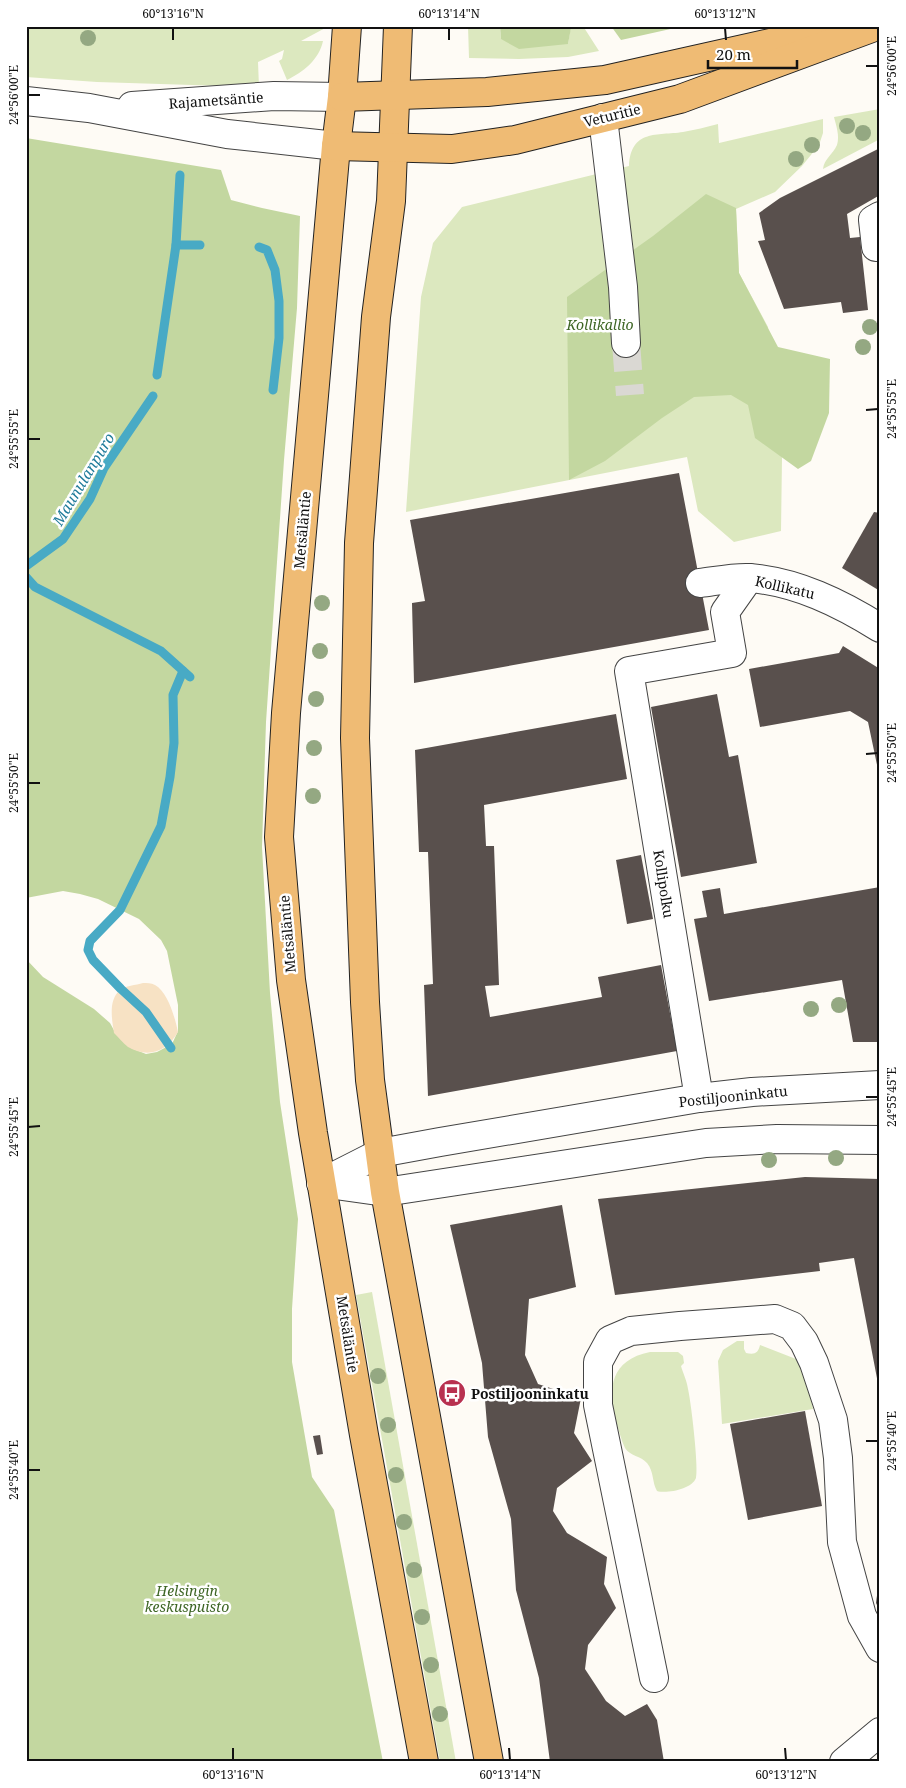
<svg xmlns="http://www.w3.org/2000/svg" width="906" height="1788" viewBox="0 0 906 1788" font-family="'Noto Serif',serif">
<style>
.green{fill:#dce8bf}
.forest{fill:#c3d7a0}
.sand{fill:#f7e2c4}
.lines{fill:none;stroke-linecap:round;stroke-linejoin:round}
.stream{stroke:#48aac5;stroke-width:9}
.building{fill:#59504d}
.minor-tunnel{stroke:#dad8d3;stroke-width:28;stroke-dasharray:28 14;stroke-linecap:butt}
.minor-casing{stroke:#444;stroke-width:30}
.major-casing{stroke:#222;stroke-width:30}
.minor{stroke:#fff;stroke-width:28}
.major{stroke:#efbb74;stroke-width:28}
.tree{fill:#94a882}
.ticks{fill:none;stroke:#111;stroke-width:2}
.labels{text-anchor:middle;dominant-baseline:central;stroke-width:5;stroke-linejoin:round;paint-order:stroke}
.street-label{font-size:14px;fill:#111;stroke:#fff}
.park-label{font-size:14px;font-style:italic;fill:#3d6524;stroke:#fff}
.poi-label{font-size:14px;font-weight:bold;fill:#111;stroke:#fff;text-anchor:start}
.water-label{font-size:15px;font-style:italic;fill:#217c9b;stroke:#fff}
.neatline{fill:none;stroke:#111;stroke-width:2}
.ticks-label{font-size:12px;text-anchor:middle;fill:#111}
</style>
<rect width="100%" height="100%" fill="#fefbf5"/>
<g class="green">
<path d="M26,26H329L301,41H323C319,60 303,72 287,80L279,61L282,59L284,50L258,62L259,87L97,82L26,77Z"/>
<polygon points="468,26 500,26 501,39 568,44 571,26 583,26 599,51 568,57 519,59 469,58"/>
<path d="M880,109V139L823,169C824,159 833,154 837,145C840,136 836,125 834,117Z"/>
<path d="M823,119V133L819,145L802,166L775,192L736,209L739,273L768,327L782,458L781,531L734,542L698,511L687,457L406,512L421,297L433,243L462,207L629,166C631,129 657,136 683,132C695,130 706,127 718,124L719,143Z"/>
<polygon points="372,1292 456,1762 440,1762 356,1295"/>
<path d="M737,1341H744V1349L746,1353C755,1355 758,1353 760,1345L796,1359L809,1385L813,1409L722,1424L718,1361L723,1350Z"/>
<path d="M650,1352H678L683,1356L684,1363L681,1366C683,1373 687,1381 688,1389C691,1401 699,1469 696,1478C692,1489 667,1494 657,1491C652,1483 654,1471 647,1463C641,1456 630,1456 625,1448C621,1440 619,1430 616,1422C607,1387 611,1360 650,1352Z"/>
</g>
<g class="forest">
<polygon points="500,26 571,26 571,28 568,44 519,49 501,39"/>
<polygon points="611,26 684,26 621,40"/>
<polygon points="26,138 221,170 231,200 262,208 300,216 297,308 284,460 266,722 262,847 270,993 280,1102 298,1219 292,1309 292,1362 312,1477 334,1510 383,1762 26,1762 26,959 43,977 94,1009 110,1023 116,1034 131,1048 146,1054 157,1052 172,1044 178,1031 178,1005 167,951 161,940 139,919 98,899 80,894 63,891 26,898"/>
<polygon points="706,194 736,208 739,273 778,347 830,359 829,413 811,461 798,469 755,438 748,405 731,395 694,397 662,418 605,461 569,480 567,297 653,236"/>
</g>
<path class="sand" d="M143,983C147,983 151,983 155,985C168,992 175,1018 178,1032C167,1051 149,1059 128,1047C123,1043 118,1037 114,1033C112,1020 108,1000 120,990C125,986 136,985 143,983Z"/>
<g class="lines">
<g class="stream">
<polyline points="176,245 200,245"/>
<polyline points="259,247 267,250 275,270 279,301 279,338 273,390"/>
<polyline points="157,375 176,245 180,175"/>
<polyline points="26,566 63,539 90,499 104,468 153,396"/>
<polyline points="26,577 35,587 161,651 190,677"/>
<polyline points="171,1048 146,1012 121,989 93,960 88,950 90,941 120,910 161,826 170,777 174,743 173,695 183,671"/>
</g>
</g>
<g class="building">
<polygon points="880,148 880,195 847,214 850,238 860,237 868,310 843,313 841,302 784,309 758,241 765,240 759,213 780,198"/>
<polygon points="679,473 709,630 414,683 412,603 425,601 410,520"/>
<polygon points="874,512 880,513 880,591 842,568"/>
<polygon points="843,646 880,669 880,779 868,722 850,711 760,727 749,669 839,653"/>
<polygon points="717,694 729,757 738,755 757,863 681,877 651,707"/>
<polygon points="616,714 627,779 484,805 486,846 494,846 499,985 485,986 490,1017 602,997 598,977 661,965 677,1051 428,1096 424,985 433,984 428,852 419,852 415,750"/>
<polygon points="641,855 653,919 627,924 616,860"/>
<polygon points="880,887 880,1042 853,1042 842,980 709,1001 694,919 707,917 702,891 720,888 724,914"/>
<polygon points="805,1177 880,1179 880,1394 854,1258 819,1263 820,1271 615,1295 598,1199"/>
<polygon points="562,1205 576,1287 529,1299 525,1355 538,1384 581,1398 574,1433 592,1461 557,1488 553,1511 567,1533 607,1557 604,1584 616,1608 588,1645 585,1669 606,1701 625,1716 647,1704 657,1720 664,1762 550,1762 539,1678 516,1590 511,1519 488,1437 482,1363 450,1225"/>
<polygon points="453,1386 457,1405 450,1406 447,1387"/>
<polygon points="805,1411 822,1506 748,1520 730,1424"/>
<polygon points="320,1435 323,1454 317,1455 313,1436"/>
<polygon points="879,1580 880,1580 880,1611 876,1603"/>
</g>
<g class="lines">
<polyline class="minor-tunnel" points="626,343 630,395"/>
<defs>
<g id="minor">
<polyline points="26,101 89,108 227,134 336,146"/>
<polyline points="132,106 274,96 342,97"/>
<polyline points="603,118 623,287 626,343"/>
<polyline points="876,247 873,220 880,216"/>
<path d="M700,583C716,581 734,577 750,578C797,582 840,603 880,628"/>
<polyline points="699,1098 629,671 732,653 725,612 749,578"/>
<polyline points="321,1183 380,1153 440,1142 699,1098 752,1092 880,1085"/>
<polyline points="321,1183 385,1192 706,1143 777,1139 880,1140"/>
<polyline points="654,1678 598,1405 598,1362 610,1340 631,1331 680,1326 775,1319 792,1326 804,1342 814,1363 833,1420 838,1458 842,1542 862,1616 880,1648"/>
<polyline points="844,1762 880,1732"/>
</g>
<g id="major">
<polyline points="347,26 342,97 336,146 286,713 279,837 291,980 313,1133 364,1435 424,1762"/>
<polyline points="398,26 391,201 376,317 359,543 355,738 365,1002 370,1080 385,1192 489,1762"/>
<polyline points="342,97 487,92 605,80 810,34 825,32"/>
<polyline points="336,146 452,149 515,140 680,99 877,26"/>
</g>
</defs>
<use href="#minor" class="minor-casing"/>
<use href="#major" class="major-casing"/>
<use href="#minor" class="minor"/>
<use href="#major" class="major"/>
</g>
<g class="tree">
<circle cx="88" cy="38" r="8"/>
<circle cx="847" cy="126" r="8"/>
<circle cx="863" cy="133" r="8"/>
<circle cx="812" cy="145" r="8"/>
<circle cx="796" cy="159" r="8"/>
<circle cx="870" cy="327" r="8"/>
<circle cx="863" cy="347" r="8"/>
<circle cx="322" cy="603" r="8"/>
<circle cx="320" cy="651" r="8"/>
<circle cx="316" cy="699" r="8"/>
<circle cx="314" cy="748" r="8"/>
<circle cx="313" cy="796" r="8"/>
<circle cx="839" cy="1005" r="8"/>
<circle cx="811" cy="1009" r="8"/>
<circle cx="836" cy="1158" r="8"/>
<circle cx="769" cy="1160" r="8"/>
<circle cx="378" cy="1376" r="8"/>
<circle cx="388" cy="1425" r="8"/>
<circle cx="396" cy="1475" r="8"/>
<circle cx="404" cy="1522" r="8"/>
<circle cx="414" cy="1570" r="8"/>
<circle cx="422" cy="1617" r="8"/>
<circle cx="431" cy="1665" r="8"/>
<circle cx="440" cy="1714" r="8"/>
</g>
<path class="ticks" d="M173,28V40M449,28V40M725,28L726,40M866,66H878M28,95H40M866,410L878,409M28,439H40M866,754L878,753M28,783H40M866,1097H878M28,1127L40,1126M866,1441H878M28,1470H40M233,1748V1760M509,1748L510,1760M785,1748L786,1760"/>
<defs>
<symbol id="bus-disc" viewBox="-11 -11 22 22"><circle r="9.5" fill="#b83150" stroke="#fff"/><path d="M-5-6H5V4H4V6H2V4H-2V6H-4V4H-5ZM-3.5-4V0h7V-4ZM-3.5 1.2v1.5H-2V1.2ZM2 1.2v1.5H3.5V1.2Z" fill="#fff"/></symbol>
</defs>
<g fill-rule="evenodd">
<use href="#bus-disc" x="436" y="1377" width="32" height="32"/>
</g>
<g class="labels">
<g class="street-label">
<text transform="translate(216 100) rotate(-4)">Rajametsäntie</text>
<text transform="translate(612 115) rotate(-14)">Veturitie</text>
<text transform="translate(302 530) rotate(-85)">Metsäläntie</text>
<text transform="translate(785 587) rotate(13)">Kollikatu</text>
<text transform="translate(664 884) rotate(81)">Kollipolku</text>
<text transform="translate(287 934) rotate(-95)">Metsäläntie</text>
<text transform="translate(733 1096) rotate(-6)">Postiljooninkatu</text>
<text transform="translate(348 1334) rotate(81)">Metsäläntie</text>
</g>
<g class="park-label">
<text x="600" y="324">Kollikallio</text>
<text x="187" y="1590">Helsingin<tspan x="187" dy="16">keskuspuisto</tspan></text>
</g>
<g class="poi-label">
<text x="471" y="1393">Postiljooninkatu</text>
</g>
<g class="water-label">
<text transform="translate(83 479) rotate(-59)">Maunulanpuro</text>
</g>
</g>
<rect width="906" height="1788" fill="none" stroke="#ffffff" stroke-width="55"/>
<path d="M708 60v8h89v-8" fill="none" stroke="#111111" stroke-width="2.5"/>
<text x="716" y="60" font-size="15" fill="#111111" stroke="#ffffff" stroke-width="4" paint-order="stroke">20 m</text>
<rect x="28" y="28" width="850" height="1732" class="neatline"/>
<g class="ticks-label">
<text x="173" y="18">60°13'16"N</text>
<text x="449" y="18">60°13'14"N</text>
<text x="725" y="18">60°13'12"N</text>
<text transform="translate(892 66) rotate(-90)" y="4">24°56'00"E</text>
<text transform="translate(14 95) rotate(-90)" y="4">24°56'00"E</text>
<text transform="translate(892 409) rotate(-90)" y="4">24°55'55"E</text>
<text transform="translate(14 439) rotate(-90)" y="4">24°55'55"E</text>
<text transform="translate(892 753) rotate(-90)" y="4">24°55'50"E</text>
<text transform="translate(14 783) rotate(-90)" y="4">24°55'50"E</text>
<text transform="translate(892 1097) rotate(-90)" y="4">24°55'45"E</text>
<text transform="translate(14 1127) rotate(-90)" y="4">24°55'45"E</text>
<text transform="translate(892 1441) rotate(-90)" y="4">24°55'40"E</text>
<text transform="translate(14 1470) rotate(-90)" y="4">24°55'40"E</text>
<text x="233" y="1779">60°13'16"N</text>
<text x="510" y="1779">60°13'14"N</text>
<text x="786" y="1779">60°13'12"N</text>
</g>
</svg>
